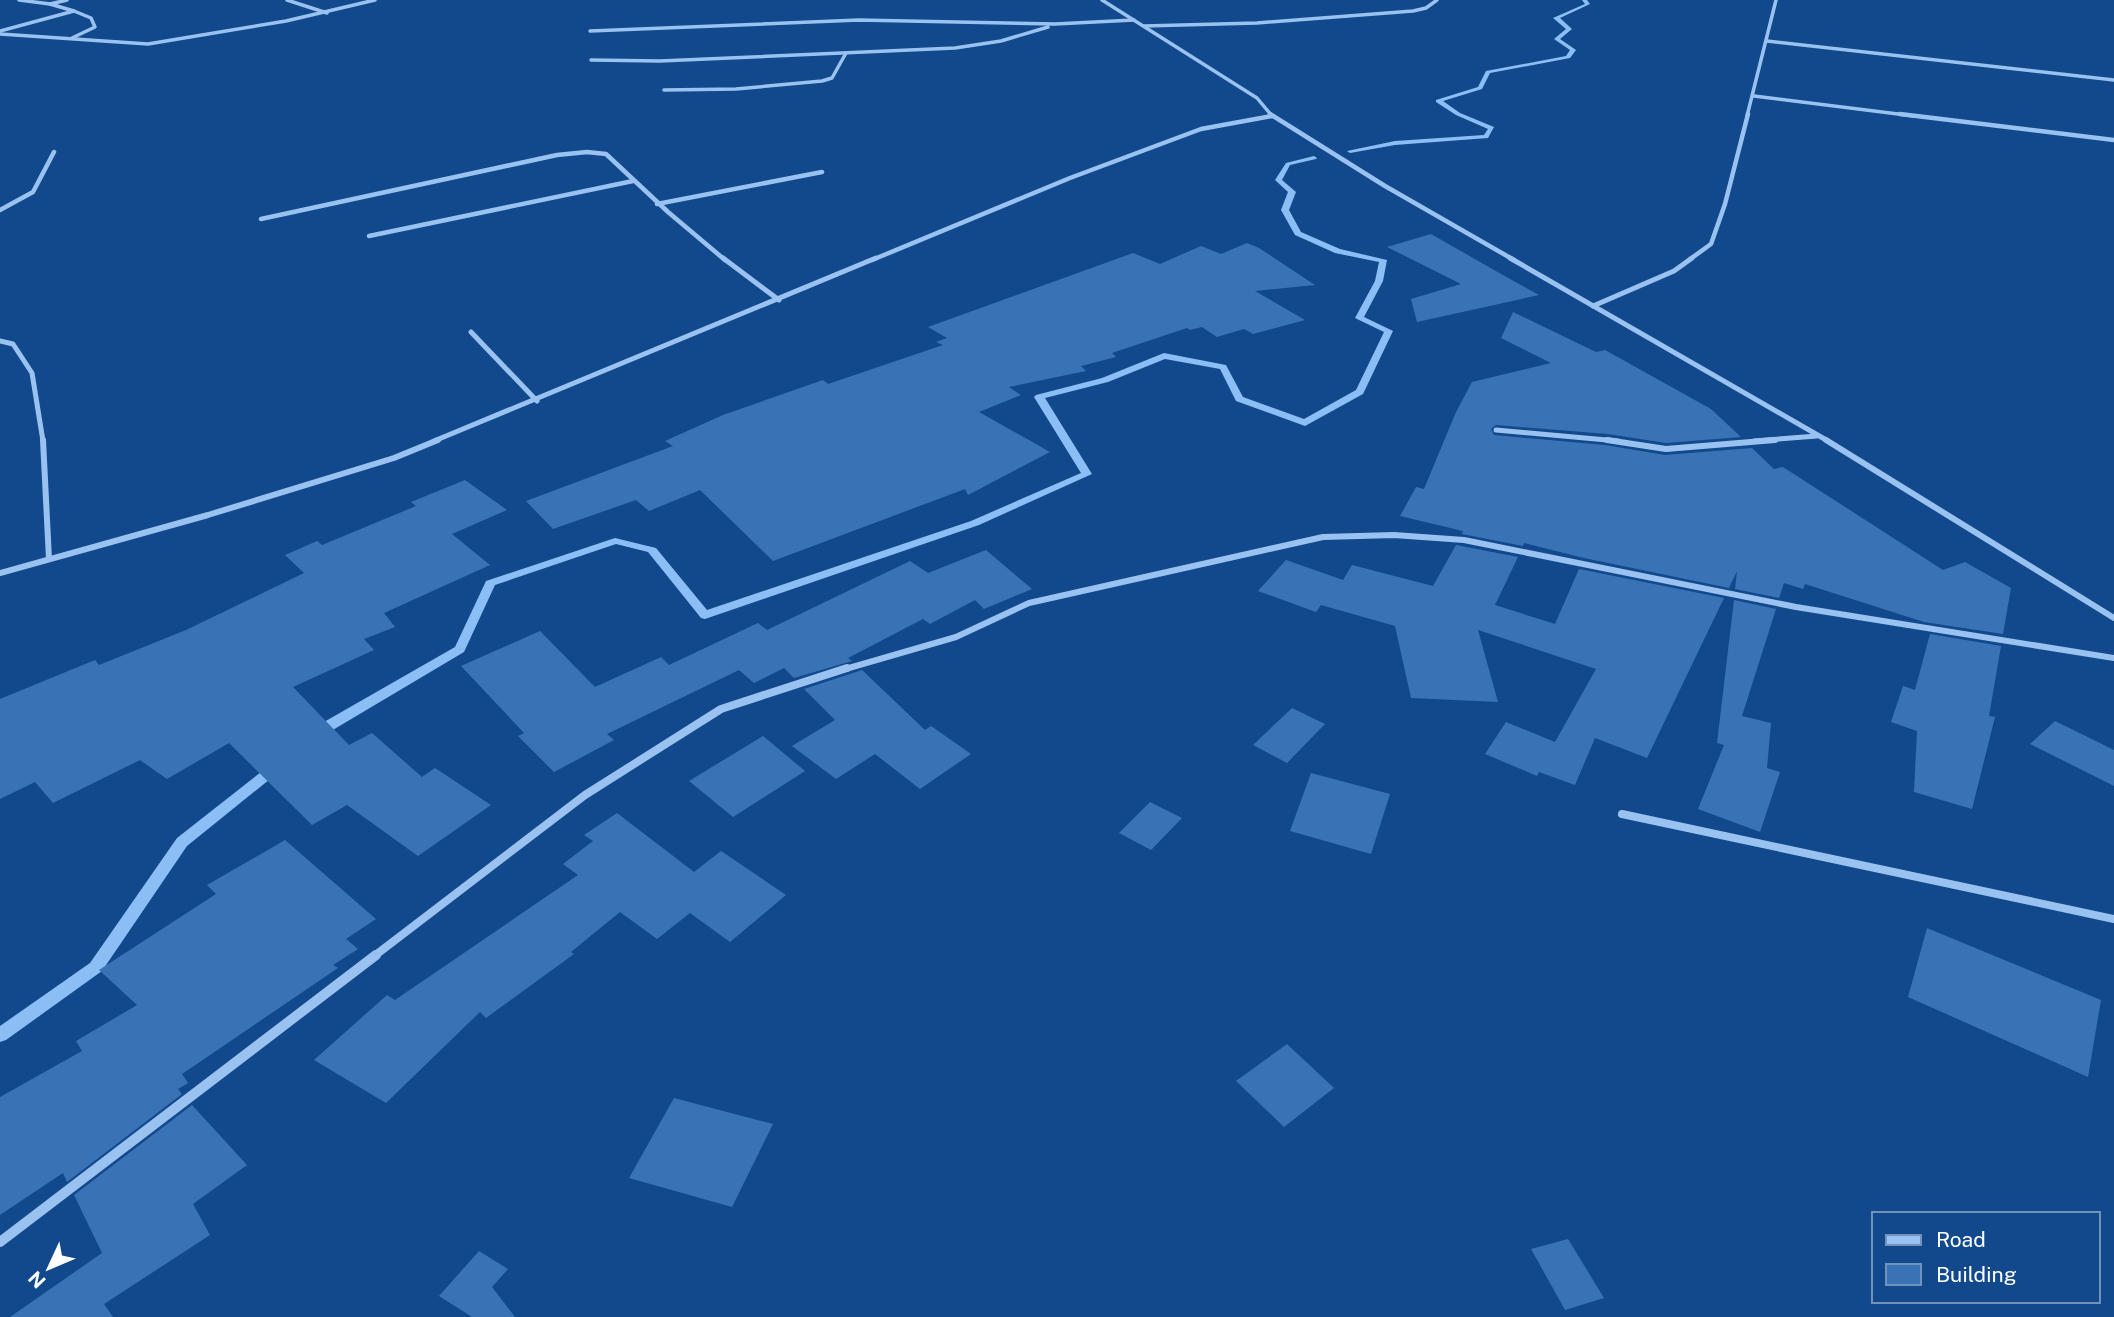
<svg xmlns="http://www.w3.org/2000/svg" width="2114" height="1317" viewBox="0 0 2114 1317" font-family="'Public Sans',sans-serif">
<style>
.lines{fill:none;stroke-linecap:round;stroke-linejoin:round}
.stream{fill:#8bbef5;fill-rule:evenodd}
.building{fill:#3a73b5}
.street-far5{stroke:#99c2f1;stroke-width:3.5}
.street-far4{stroke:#99c2f1;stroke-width:4.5}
.street-far3{stroke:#99c2f1;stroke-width:5}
.street-far2{stroke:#99c2f1;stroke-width:6}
.street-far1{stroke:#99c2f1;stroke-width:8}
.street{stroke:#99c2f1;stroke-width:10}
</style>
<rect width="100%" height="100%" fill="#12498c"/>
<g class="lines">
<g class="stream">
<polygon points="1582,0 1587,0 1590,4 1560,18 1572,29 1560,39 1576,50 1570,58 1490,73 1482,89 1443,101 1460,113 1494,127 1488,138 1395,145 1350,153 1347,151 1395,141 1484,135 1488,129 1456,115 1436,102 1436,100 1478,87 1486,71 1566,56 1570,50 1554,39 1566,29 1553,18 1585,4"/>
<polygon points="1314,156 1317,158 1316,159 1290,165 1282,180 1296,192 1289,210 1301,232 1340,249 1387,260 1383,281 1364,317 1393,331 1363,394 1305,426 1236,401 1220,369 1165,359 1108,382 1045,398 1092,474 979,525 705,619 701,618 648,552 616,544 495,585 464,652 321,737 316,738 309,734 324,722 455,647 486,581 615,538 656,548 707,610 971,521 1081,473 1034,397 1036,395 1102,378 1164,353 1226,365 1243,397 1304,419 1356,390 1384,332 1355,318 1375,281 1379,262 1335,253 1295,235 1281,210 1288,192 1275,180 1286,163"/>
<polygon points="275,763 280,765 282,768 280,771 187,846 102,971 6,1040 0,1042 0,1026 90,963 177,838 270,765"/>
</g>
</g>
<g class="building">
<polygon points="1431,234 1501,274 1539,295 1417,322 1411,299 1461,284 1387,247"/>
<polygon points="1247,243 1259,248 1315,285 1255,291 1305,320 1253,334 1244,329 1217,337 1202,327 1190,330 1187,328 1112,353 1116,357 1081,366 1086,371 1009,387 1021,395 979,412 1050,452 968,495 965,489 773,561 700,490 649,511 636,500 553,529 526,501 673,446 665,441 723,415 823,380 828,384 943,345 936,342 947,338 928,327 1133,253 1160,264 1201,246 1221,254"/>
<polygon points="1513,312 1596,352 1605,350 1711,409 1741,437 1666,443 1608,434 1496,425 1491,429 1494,435 1605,445 1665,455 1752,448 1774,469 1783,467 1943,570 1965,562 2011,588 2003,634 1924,622 1805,584 1803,589 1784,583 1779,598 1735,589 1737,571 1729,588 1584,558 1524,543 1523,546 1462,534 1463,531 1400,516 1416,487 1424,489 1456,412 1472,382 1551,363 1501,338"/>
<polygon points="465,480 507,510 452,534 490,565 384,613 395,627 364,639 374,650 293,687 349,745 372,733 422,777 435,768 491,805 418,856 347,805 312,825 229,743 167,779 140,760 53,803 35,782 0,799 0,699 95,660 99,665 186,630 304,573 285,555 317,541 322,545 416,506 411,502"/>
<polygon points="1456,545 1518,557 1495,605 1555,624 1579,569 1724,598 1647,758 1595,738 1575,785 1539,772 1537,776 1485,754 1506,722 1555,742 1596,669 1478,630 1498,702 1411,698 1395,626 1321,605 1316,612 1258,591 1286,560 1343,580 1352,565 1433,586"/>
<polygon points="986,550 1032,589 984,609 975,600 930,624 923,619 848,658 852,661 794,678 784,668 754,683 739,670 607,734 614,740 554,772 518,736 524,733 461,666 540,631 595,687 661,657 669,665 758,623 767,630 910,561 928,573"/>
<polygon points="1734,600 1776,609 1742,716 1771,723 1767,768 1780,772 1760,832 1698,809 1724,745 1717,743"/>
<polygon points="1930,634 2001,646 1989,716 1995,717 1972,809 1914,792 1917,731 1891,722 1903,686 1915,690"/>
<polygon points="862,670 925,730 931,726 971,754 920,789 875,754 836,779 792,746 835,720 804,689"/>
<polygon points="1292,708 1325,724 1287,763 1253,745"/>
<polygon points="2055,721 2114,750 2114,786 2030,744"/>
<polygon points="763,736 805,771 733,817 689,781"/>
<polygon points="1311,773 1390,794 1371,854 1290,831"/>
<polygon points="1150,802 1182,818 1151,850 1119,833"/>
<polygon points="617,813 694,872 721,851 786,895 730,942 690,913 657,939 620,912 571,952 574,954 486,1018 480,1012 386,1103 314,1060 387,995 395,1000 578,875 563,864 593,841 584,835"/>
<polygon points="285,840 376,919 346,939 358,949 333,965 338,968 182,1074 188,1083 178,1089 182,1094 67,1182 63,1173 0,1215 0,1097 82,1051 76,1041 137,1005 99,970 216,894 207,885"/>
<polygon points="1927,928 2101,1000 2088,1077 1908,997"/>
<polygon points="1287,1044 1334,1088 1284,1127 1236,1081"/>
<polygon points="674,1098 773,1124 732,1207 629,1178"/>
<polygon points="192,1105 247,1165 193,1204 210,1235 104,1304 113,1317 10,1317 102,1253 74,1195"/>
<polygon points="1568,1239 1604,1298 1565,1310 1531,1249"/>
<polygon points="479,1251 508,1269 492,1287 515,1317 472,1317 439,1296"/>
</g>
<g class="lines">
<g class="street-far5">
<polyline points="19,0 50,4 67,0"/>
<polyline points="287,0 327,13"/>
<polyline points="1102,0 1257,98 1272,116"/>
<polyline points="1144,26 1257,23 1413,11 1426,8 1437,0"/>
<polyline points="0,31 74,11 50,4"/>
<polyline points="590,31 859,20 1055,24 1134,20"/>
<polyline points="0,34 148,44 286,21 375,0"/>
<polyline points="72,38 95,27 91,18 74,11"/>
<polyline points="1767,41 2114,80"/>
<polyline points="591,60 660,61 955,48 1001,41 1048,27"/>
<polyline points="664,90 736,89 822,81 832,78 846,53"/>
<polyline points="1754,96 1914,116"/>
<polyline points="1747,116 1776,0"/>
</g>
<g class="street-far4">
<polyline points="1270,114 1385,186 1514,260"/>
<polyline points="1900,114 2114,140"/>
<polyline points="657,204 822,172"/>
<polyline points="0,210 33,192 54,152"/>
<polyline points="261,219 557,155 587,152 606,154 668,212 725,260"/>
<polyline points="369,236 633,181"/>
<polyline points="872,260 1070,178 1201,129 1272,116"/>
<polyline points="1689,260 1711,244 1725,204 1748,114"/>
</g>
<g class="street-far3">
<polyline points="723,258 779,300"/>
<polyline points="1510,258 1828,441"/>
<polyline points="1593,306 1674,271 1692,258"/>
<polyline points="471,332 537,401"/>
<polyline points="0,341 13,344 32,373 43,441"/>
<polyline points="1496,430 1618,441"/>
<polyline points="434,441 876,258"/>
<polyline points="1754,441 1817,436"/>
</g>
<g class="street-far2">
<polyline points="43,440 49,559"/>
<polyline points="1607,440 1666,449 1775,440"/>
<polyline points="1826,440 2114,618"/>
<polyline points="0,573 208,515 394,458 438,440"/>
<polyline points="842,670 956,637 1029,603 1323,537 1394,535 1464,540 1796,607 2114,658"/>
</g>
<g class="street-far1">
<polyline points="1622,814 2114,919"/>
<polyline points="373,957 585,795 721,709 847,668"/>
</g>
<polyline class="street" points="0,1242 376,955"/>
</g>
<rect x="1872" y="1212" width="228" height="91" fill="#12498c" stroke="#7192ba" stroke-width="2"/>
<rect x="1886" y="1235" width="35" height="10" fill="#99c2f1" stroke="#7192ba" stroke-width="2"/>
<text x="1936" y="1247" font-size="21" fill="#ffffff">Road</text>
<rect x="1886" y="1264" width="35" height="21" fill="#3a73b5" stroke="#7192ba" stroke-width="2"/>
<text x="1936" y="1282" font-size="21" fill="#ffffff">Building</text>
<g transform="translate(49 1268) rotate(226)" stroke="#12498c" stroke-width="5" paint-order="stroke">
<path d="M0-5L12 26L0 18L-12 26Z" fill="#ffffff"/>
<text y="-10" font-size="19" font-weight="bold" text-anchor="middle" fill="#ffffff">N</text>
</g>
</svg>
